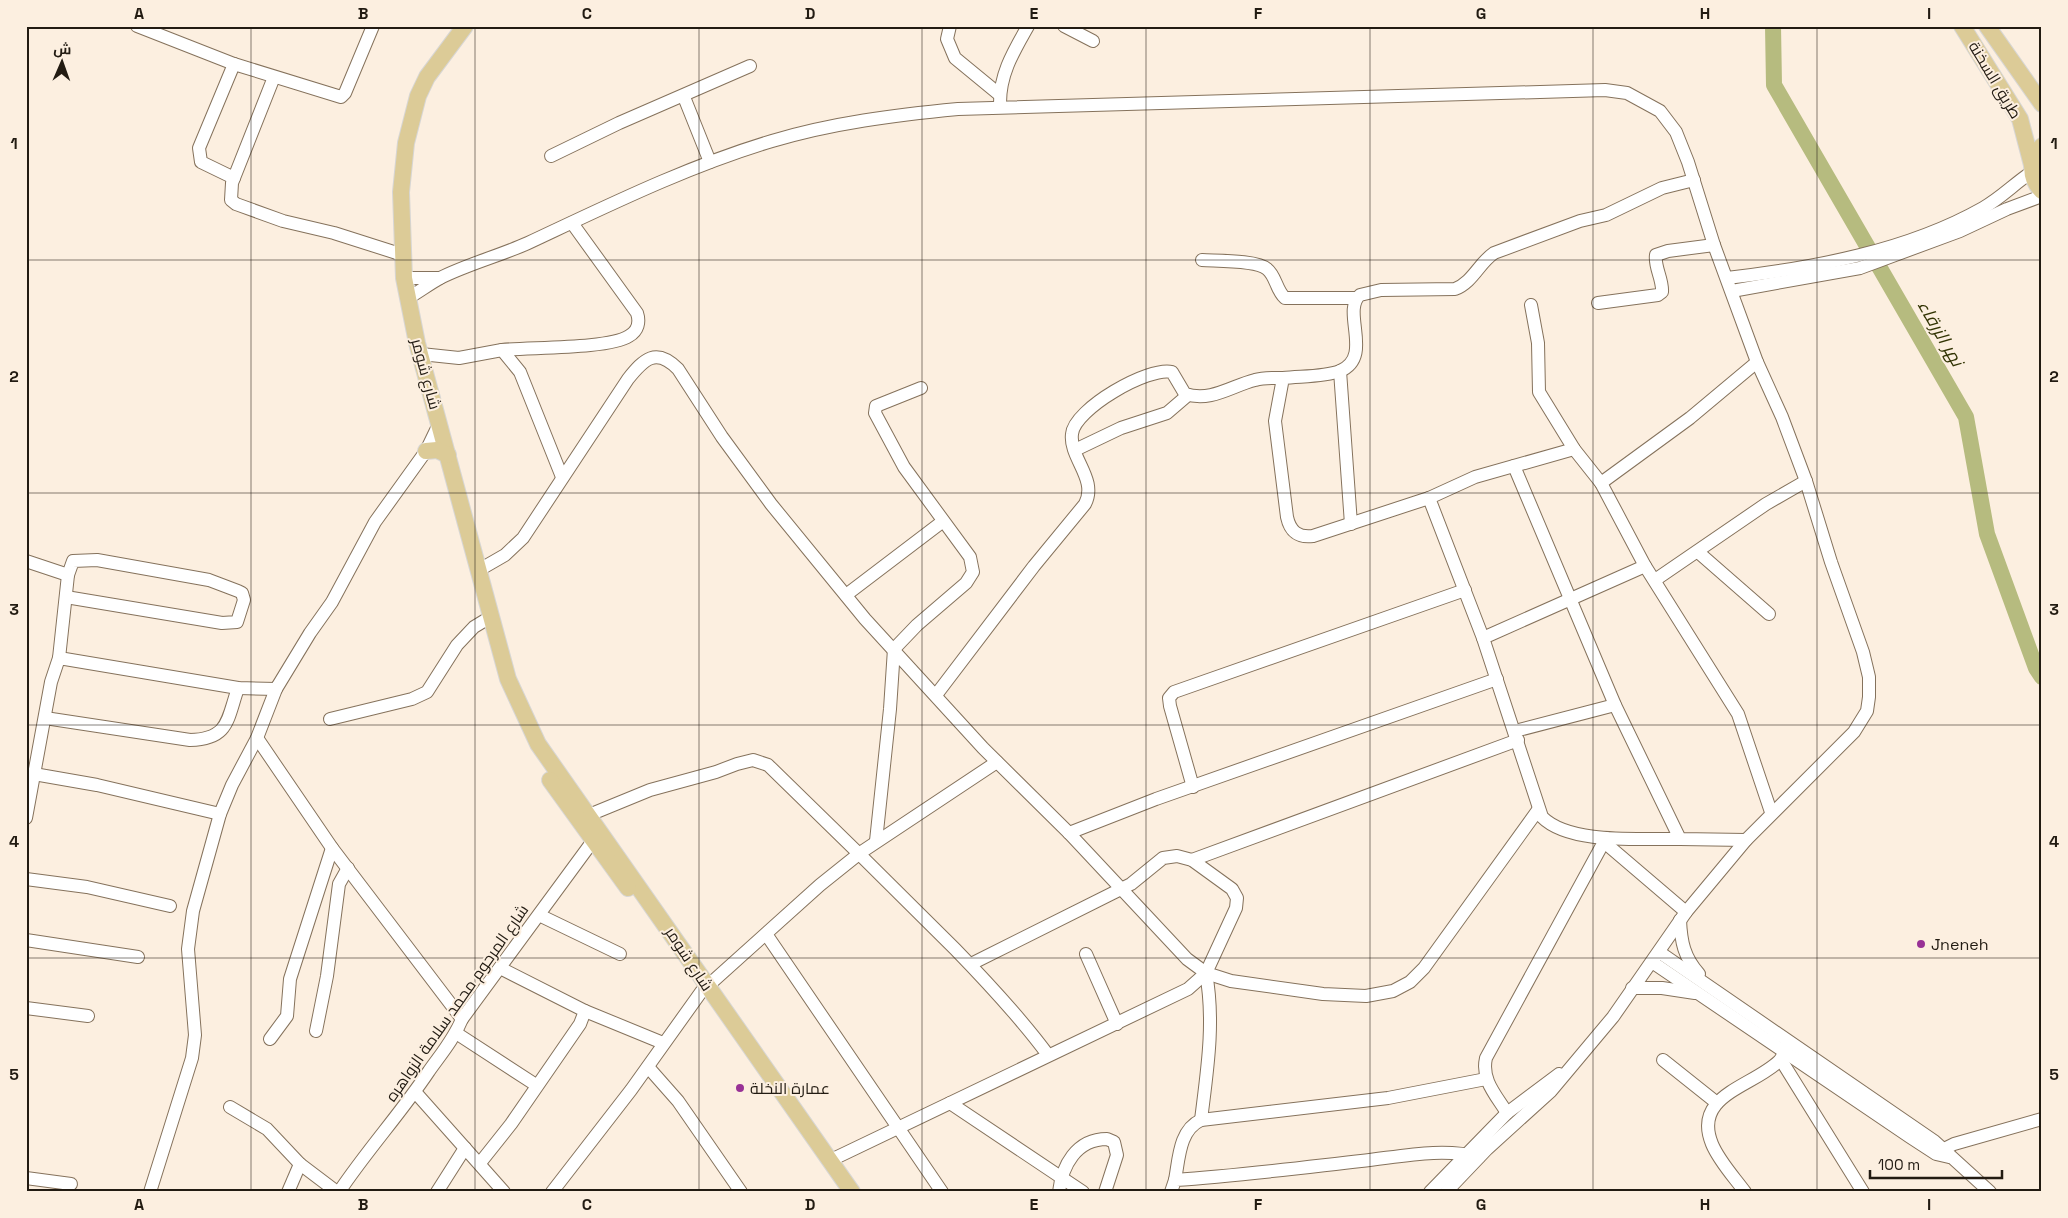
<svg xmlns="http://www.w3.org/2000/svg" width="2068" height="1218" viewBox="0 0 2068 1218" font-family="'Space Grotesk',Cairo,sans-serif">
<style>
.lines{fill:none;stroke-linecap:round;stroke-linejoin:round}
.river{stroke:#b6bb7f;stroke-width:16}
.minor-casing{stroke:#85725c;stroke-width:14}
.major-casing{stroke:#d7d6d4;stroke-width:18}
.minor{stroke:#fff;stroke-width:12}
.major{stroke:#dccb97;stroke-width:16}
.grid{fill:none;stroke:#221b12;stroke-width:1;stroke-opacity:0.55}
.poi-dot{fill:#983196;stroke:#fcefe0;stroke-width:2}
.labels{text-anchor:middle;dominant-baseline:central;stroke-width:4;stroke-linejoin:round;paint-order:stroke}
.street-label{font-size:16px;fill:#221b12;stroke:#fcefe0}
.poi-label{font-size:16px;fill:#221b12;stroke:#fcefe0;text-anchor:start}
.water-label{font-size:18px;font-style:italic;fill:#323404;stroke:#fcefe0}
.neatline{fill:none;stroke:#221b12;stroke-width:2}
.grid-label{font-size:16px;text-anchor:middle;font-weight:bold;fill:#221b12}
</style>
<rect width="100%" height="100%" fill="#fcefe0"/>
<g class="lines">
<polyline class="river" points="1773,26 1774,85 1966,417 1987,534 2036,668 2042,677"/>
<defs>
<g id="minor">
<polyline points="137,26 234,64 341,97 345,93 373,26"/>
<polyline points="950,26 947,39 955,58 1000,95"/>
<polyline points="1064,26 1093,41"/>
<polyline points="274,77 232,183 231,200 236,204 283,221 334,233 403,255"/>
<polyline points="684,97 710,162"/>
<path d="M1000,103C1000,73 1014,51 1028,26"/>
<polyline points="551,156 619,123 750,66"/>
<polyline points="234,178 201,162 199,148 234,64"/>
<path d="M1202,260C1216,261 1257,260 1267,269C1276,276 1276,290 1285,298H1356"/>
<polyline points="404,278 440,278"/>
<path d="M1727,278C1813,268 1907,251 1983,208C2001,198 2015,183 2032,172"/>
<polyline points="1732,291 1860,268 1960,231 2007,209 2042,196"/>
<path d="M408,298C419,292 429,284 440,278C468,264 499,256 528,243C607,206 688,166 772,141C832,123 895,115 958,109L1605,90L1627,93L1660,111L1676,132L1688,162L1714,245L1757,362L1782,417L1806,481L1831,562L1863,652L1869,677V697L1867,711L1854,732L1746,840L1686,912L1613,1017L1551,1091L1487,1149L1446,1192"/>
<path d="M1598,303L1658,295L1662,292C1663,279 1654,267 1656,255L1668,251L1714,245"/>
<polyline points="1531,305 1538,343 1539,392 1574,449 1601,483 1645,566"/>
<path d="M502,350C531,347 609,349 629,336C638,331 640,322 637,313L572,223"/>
<polyline points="421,354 459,358 502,350 520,372 562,477"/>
<polyline points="1340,371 1351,524"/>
<polyline points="1075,450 1121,428 1167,413 1188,395"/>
<polyline points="1514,466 1615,705 1680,839 1746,840"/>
<polyline points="1601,483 1690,418 1757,362"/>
<path d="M1429,498L1313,536C1298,538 1290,531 1287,517L1275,421L1283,378C1301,376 1324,377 1340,371C1374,357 1341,311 1360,295L1381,290L1455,289C1473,282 1479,263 1494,253L1580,221L1606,215L1662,188L1694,180"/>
<polyline points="1698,552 1769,614"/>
<polyline points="26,561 68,575 59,658"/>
<path d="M479,570L505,555L523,538L628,379C644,359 656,347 678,369L722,437L771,504L865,619L983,748L1069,833L1187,959L1206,973L1231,981L1323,994L1366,996L1393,991L1410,982L1424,968L1538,810"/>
<polyline points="1655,580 1766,504 1806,481"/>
<polyline points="846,595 942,522"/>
<polyline points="66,597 222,623 237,622 244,600 242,593 238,591 209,580 97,560 73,561 68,575"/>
<polyline points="1483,638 1429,498 1475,477 1574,449"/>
<path d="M936,695L1034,566L1085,504C1098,479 1069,458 1072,434C1074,409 1149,366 1172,372L1185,394C1212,402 1231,386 1255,380C1264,377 1274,378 1283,378"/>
<path d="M45,718L190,740C229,739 227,720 238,688"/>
<polyline points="330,719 412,699 427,692 457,645 474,627 492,616"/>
<polyline points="1515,731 1615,705"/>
<polyline points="257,738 332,848 462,1019"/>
<polyline points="34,774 97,785 220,814"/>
<polyline points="1193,787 1170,706 1169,698 1174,692 1465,590"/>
<path d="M589,815L650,790L716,772L737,764L753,760L768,765C831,826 893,887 955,949C988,983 1020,1017 1048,1055"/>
<polyline points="26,818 51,682 59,658 238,688 276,689 310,633 332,602 375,522 426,451 439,424"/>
<polyline points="1069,833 1156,799 1497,679"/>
<path d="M1680,839C1642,838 1570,845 1542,817L1483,638L1645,566L1738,714L1771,812"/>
<polyline points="876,841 890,709 894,649 917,625 966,583 973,572 970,557 904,467 875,413 876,406 921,388"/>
<polyline points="1604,842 1686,912"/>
<polyline points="1192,860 1518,740"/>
<polyline points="26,879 87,887 170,906"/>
<polyline points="539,915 620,954"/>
<path d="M1680,920C1681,942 1684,957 1699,974"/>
<polyline points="766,934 942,1192"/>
<polyline points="26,940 138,957"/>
<polyline points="1659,952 1934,1141 1990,1192"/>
<polyline points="1086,954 1117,1024"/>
<polyline points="1652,962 1910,1137 1936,1154 1949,1157"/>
<polyline points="1632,988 1662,988 1695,993"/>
<polyline points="26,1008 88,1016"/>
<polyline points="585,1011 663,1043"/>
<polyline points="316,1031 327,976 339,884 348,868"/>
<polyline points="456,1033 536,1085"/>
<polyline points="270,1039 287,1016 290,979 332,848"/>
<polyline points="1663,1060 1717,1103"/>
<polyline points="1781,1060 1863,1192"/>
<polyline points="648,1067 678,1101 741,1192"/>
<polyline points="416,1093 504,1192"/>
<polyline points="950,1103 1083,1192"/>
<polyline points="230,1107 267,1129 300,1164 337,1192"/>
<path d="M1507,1113C1496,1095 1481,1080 1486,1058L1606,838"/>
<path d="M1201,1120C1207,1071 1215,1023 1206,973"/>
<polyline points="1938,1152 1954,1144 2042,1119"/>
<polyline points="831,1160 1188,989 1206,973 1236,908 1237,898 1232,889 1192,860 1177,856 1163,858 1131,884 971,964"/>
<polyline points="480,1163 511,1124 580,1024 585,1011 500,968"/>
<polyline points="26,1178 71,1184"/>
<path d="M1175,1180C1179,1159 1179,1130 1201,1120L1388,1098L1486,1079"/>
<polyline points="150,1192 192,1058 195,1035 188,949 193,911 220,814 232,785 257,738 276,689"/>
<polyline points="288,1192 300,1164"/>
<path d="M339,1192C367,1150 401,1113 429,1071C441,1054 454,1039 462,1019L598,834"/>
<polyline points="437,1192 465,1148"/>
<polyline points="552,1192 631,1090 701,992 820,885 860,853 997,762"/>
<path d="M1059,1192C1062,1166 1076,1139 1107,1139L1114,1142L1117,1155L1105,1192"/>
<path d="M1171,1192L1175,1180C1237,1176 1299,1168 1361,1161C1399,1157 1441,1147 1479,1157"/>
<polyline points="1430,1192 1507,1113 1559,1074"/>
<path d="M1745,1192C1734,1177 1719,1161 1712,1144C1692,1095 1752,1087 1779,1061C1783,1057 1785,1049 1787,1044"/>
</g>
<g id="major">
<polyline points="465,26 427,77 418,96 406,143 401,192 404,278 417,343 508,679 538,744 852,1192"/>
<polyline points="1962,26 2020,119 2032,165"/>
<polyline points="1987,26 2042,104"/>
<path d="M2042,146C2029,159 2029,178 2042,191"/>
<polyline points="426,451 437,450 448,455"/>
<polyline points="550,780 628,888"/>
</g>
</defs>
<use href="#minor" class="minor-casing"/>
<use href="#major" class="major-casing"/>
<use href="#minor" class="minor"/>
<use href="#major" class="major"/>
</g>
<path class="grid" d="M251,26V1192M475,26V1192M699,26V1192M922,26V1192M1146,26V1192M1370,26V1192M1593,26V1192M1817,26V1192M26,260H2042M26,493H2042M26,725H2042M26,958H2042"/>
<g class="poi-dot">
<circle cx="1921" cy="944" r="5"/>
<circle cx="740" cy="1088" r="5"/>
</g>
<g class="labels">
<g class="street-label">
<text transform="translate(1995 80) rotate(59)">طريق السخنة</text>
<text transform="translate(426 374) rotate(75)">شارع شومر</text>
<text transform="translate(689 959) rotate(57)">شارع شومر</text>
<text transform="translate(457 1003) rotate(-55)">شارع المرحوم محمد سلامة الزواهره</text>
</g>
<g class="poi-label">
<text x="1931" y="944">Jneneh</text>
<text x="750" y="1088">عمارة النخلة</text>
</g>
<g class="water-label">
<text transform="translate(1941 333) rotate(60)">نهر الزرقاء</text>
</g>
</g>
<rect width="2068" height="1218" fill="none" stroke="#fcefe0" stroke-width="55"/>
<g transform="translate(62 62) rotate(2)" stroke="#fcefe0" stroke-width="4" paint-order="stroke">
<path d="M0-4L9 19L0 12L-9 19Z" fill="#221b12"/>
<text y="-8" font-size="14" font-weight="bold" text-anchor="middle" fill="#221b12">ش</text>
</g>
<path d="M1870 1170v8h132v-8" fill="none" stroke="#221b12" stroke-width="2.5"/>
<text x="1878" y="1170" font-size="15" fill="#221b12" stroke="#fcefe0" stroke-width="4" paint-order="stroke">100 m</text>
<rect x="28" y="28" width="2012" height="1162" class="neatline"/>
<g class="grid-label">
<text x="139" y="19">A</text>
<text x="363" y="19">B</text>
<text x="587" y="19">C</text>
<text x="810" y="19">D</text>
<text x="1034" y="19">E</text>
<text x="1258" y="19">F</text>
<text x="1481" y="19">G</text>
<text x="1705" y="19">H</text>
<text x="1929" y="19">I</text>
<text x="14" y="149">1</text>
<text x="2054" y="149">1</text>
<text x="14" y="382">2</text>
<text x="2054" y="382">2</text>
<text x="14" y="615">3</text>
<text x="2054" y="615">3</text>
<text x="14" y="847">4</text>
<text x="2054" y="847">4</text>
<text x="14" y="1080">5</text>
<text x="2054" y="1080">5</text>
<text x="139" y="1210">A</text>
<text x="363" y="1210">B</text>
<text x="587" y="1210">C</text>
<text x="810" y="1210">D</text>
<text x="1034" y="1210">E</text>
<text x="1258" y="1210">F</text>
<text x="1481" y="1210">G</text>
<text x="1705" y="1210">H</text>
<text x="1929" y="1210">I</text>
</g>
</svg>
